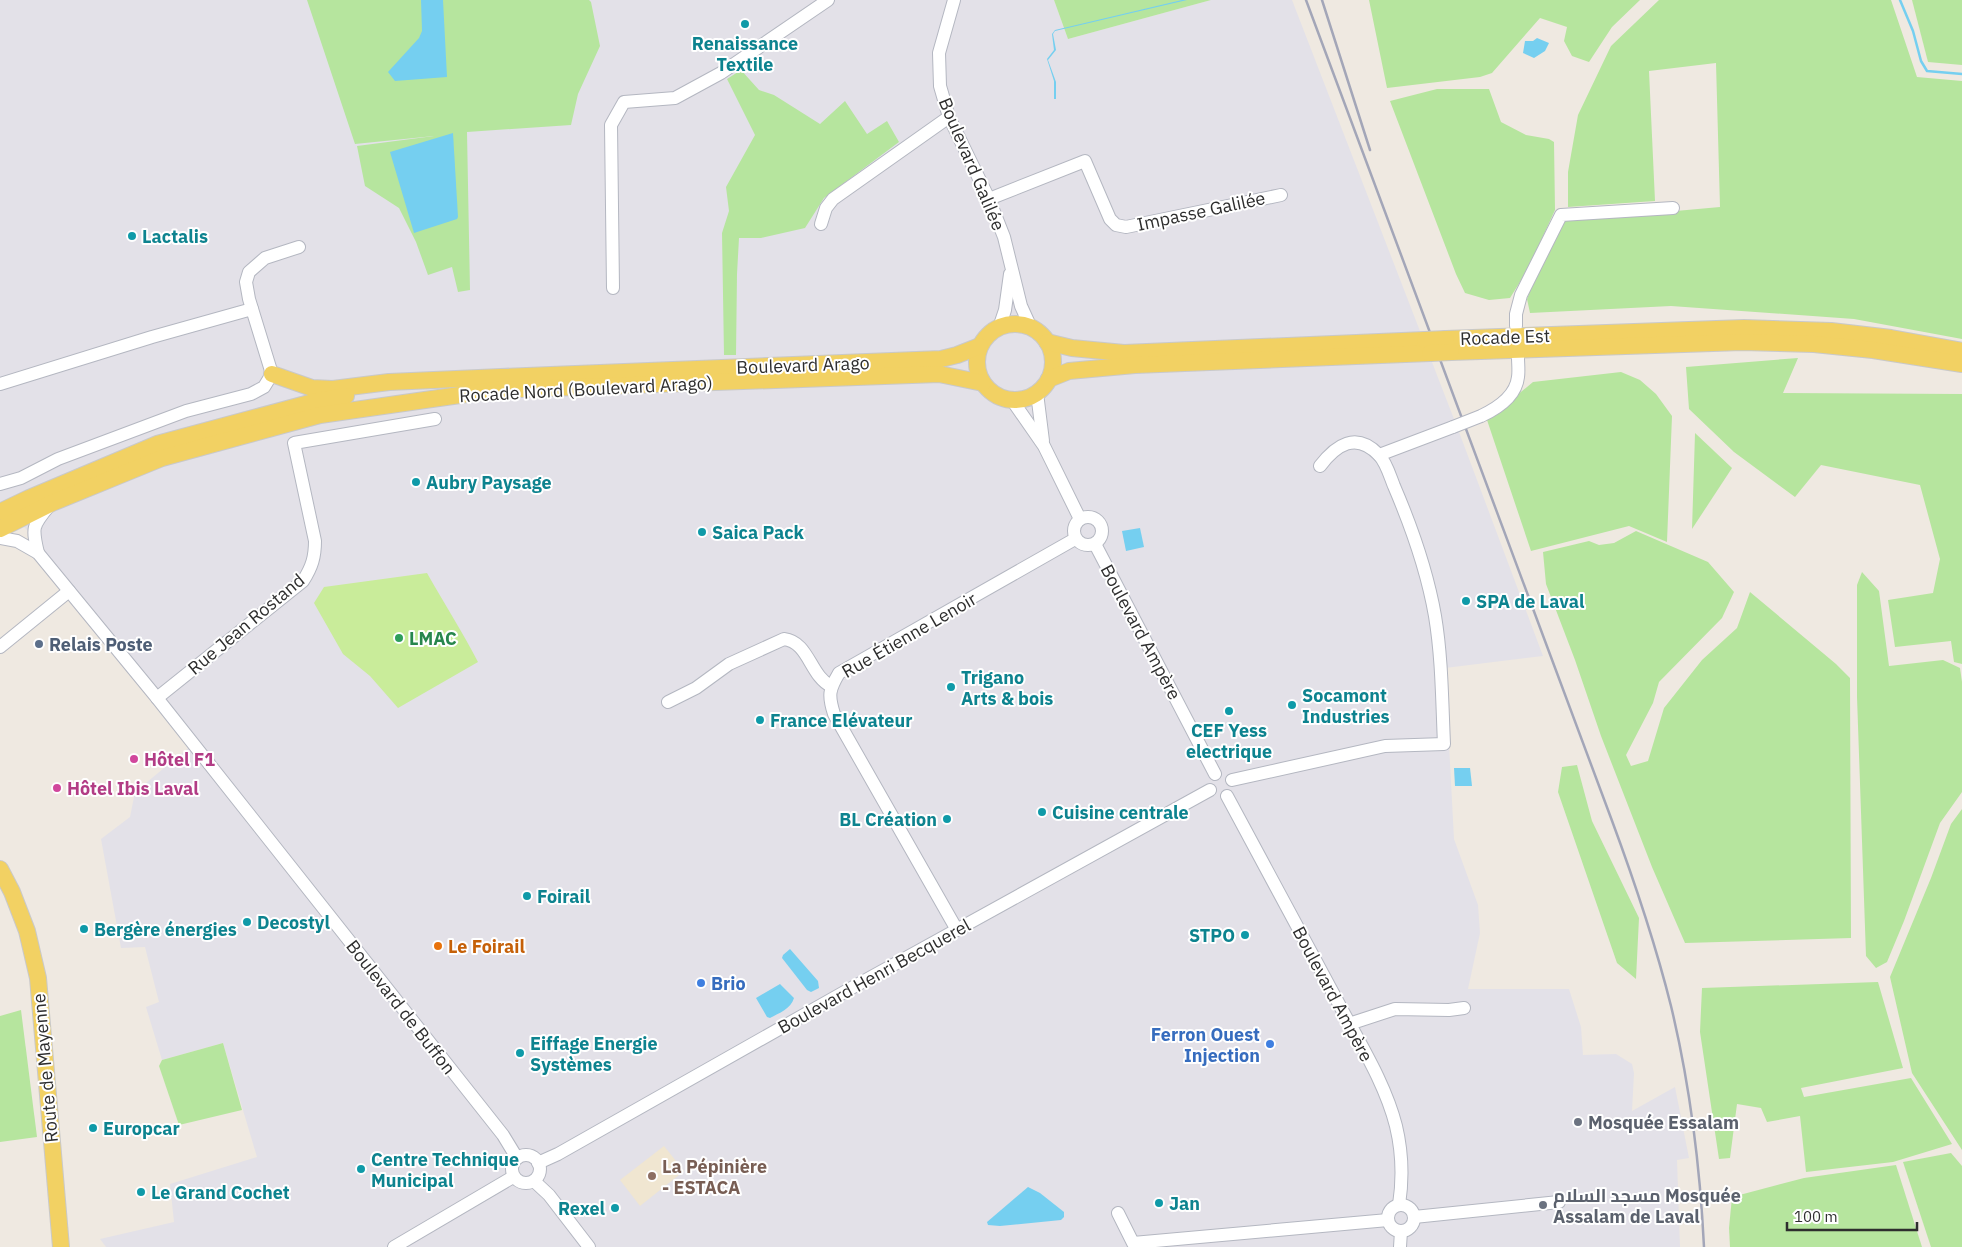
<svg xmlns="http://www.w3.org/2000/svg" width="1962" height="1247" viewBox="0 0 1962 1247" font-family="'IBM Plex Sans',Cairo,sans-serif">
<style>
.industrial{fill:#e3e1e8}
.education{fill:#f0e6d1}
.green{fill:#b6e59e}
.pitch{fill:#c9ec9a}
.water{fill:#75cff0}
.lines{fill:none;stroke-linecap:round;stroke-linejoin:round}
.stream{stroke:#75cff0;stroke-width:2.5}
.minor-casing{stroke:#b4b7c1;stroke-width:14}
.major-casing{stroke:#c9c9c9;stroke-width:18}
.minor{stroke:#fff;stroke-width:12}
.major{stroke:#f2d163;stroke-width:16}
.rail{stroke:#a3a6b8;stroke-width:2.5}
.minor-bridge-casing{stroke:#b4b7c1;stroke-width:14;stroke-linecap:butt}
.major-bridge-casing{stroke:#c9c9c9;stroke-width:18;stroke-linecap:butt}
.minor-bridge{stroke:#fff;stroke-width:12}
.major-bridge{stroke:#f2d163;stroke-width:16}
.culture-dot{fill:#0f9aa8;stroke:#fff;stroke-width:2}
.leisure-dot{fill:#2e9e5b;stroke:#fff;stroke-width:2}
.service-dot{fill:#5c6f8a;stroke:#fff;stroke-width:2}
.hotel-dot{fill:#d1479c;stroke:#fff;stroke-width:2}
.food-dot{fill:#e8710a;stroke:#fff;stroke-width:2}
.shop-dot{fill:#3f7fe0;stroke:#fff;stroke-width:2}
.worship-dot{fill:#6b7280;stroke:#fff;stroke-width:2}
.education-dot{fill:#8d6e63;stroke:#fff;stroke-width:2}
.labels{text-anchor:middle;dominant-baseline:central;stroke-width:4;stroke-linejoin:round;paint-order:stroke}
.culture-label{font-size:18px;font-weight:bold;fill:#0d838f;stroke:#fff;text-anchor:start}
.street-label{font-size:18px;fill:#2e2e2e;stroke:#fff}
.leisure-label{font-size:18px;font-weight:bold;fill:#27864d;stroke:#fff;text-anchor:start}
.service-label{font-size:18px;font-weight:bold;fill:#4e5e75;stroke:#fff;text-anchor:start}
.hotel-label{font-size:18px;font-weight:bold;fill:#b23c85;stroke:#fff;text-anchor:start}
.food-label{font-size:18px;font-weight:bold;fill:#c56008;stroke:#fff;text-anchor:start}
.shop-label{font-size:18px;font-weight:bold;fill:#366cbe;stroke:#fff;text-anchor:start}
.worship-label{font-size:18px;font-weight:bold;fill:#5b616d;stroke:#fff;text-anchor:start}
.education-label{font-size:18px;font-weight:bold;fill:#785e54;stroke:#fff;text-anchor:start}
</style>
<rect width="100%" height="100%" fill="#efe9e1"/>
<polygon class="industrial" points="0,0 1054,0 1068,39 1211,0 1292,0 1459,432 1543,656 1445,668 1454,839 1478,905 1480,933 1468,989 1569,989 1581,1027 1583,1055 1616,1054 1632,1064 1634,1073 1632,1111 1675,1087 1689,1158 1677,1160 1680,1247 106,1247 100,1239 174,1222 170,1184 257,1157 223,1043 162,1060 146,1007 159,1002 145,947 121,948 101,839 130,817 135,792 198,740 28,531 0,503"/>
<polygon class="education" points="664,1146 684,1171 640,1206 620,1180"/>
<g class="green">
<polygon points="307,0 589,0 591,2 600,46 578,94 571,125 467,132 470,290 458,292 452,267 428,275 416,242 399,208 365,186 357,146 434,136 355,144"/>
<polygon points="1054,0 1211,0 1068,39"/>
<polygon points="1369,0 1640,0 1612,27 1589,62 1572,56 1564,41 1567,27 1540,18 1492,73 1480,77 1387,88"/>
<polygon points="1659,0 1891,0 1917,77 1962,81 1962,339 1854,319 1671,306 1530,313 1527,299 1531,288 1565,221 1720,207 1716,63 1649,71 1655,201 1568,207 1568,172 1578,115 1611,46"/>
<polygon points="1912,0 1962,0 1962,65 1928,62"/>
<polygon points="741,70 759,90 774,95 820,124 845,101 867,134 887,121 899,142 824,198 805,228 761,238 739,238 737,274 736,355 724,355 722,233 729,211 726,187 755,135 727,79"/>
<polygon points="1437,89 1489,89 1501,122 1526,135 1549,139 1554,142 1555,210 1528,269 1510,298 1489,300 1465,293 1456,274 1390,101"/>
<polygon points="1798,358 1783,393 1962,394 1962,664 1954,662 1951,641 1895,647 1888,600 1933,593 1940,559 1920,485 1821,465 1795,497 1734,452 1689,409 1686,367"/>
<polygon points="1621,372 1640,380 1656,394 1672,416 1667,542 1629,526 1531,551 1487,420 1533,382"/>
<polygon points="1695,433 1732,468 1692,529"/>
<polygon points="1636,531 1708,562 1734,592 1722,618 1659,682 1653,703 1626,755 1631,766 1648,761 1664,708 1702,660 1737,628 1750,592 1836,664 1850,678 1851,938 1685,943 1652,867 1601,736 1575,660 1546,584 1543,552 1589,541 1599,545 1614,543"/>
<polygon points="1862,572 1879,591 1889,666 1943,660 1960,668 1962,682 1962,792 1940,823 1904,921 1887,962 1876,968 1866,956 1857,697 1857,585"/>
<polygon points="1577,765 1592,821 1639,918 1636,979 1617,963 1558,792 1562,767"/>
<polygon points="1962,809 1962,1150 1912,1073 1890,977 1931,878 1951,824"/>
<polygon points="1878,982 1903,1068 1801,1088 1804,1097 1911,1078 1952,1144 1893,1162 1806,1172 1800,1116 1767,1122 1761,1108 1737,1104 1730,1158 1719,1159 1700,1032 1702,988"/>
<polygon points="21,1010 37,1137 0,1142 0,1016"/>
<polygon points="223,1043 242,1110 179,1125 159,1066 162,1060"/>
<polygon points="1951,1153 1962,1166 1962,1247 1931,1247 1903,1162"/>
<polygon points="1896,1165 1922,1247 1730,1247 1729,1228 1732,1197 1804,1178"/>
</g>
<path class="pitch" d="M427,573C444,603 462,631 478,662L398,708L370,676L343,654L314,603L324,587Z"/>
<g class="water">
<polygon points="421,0 443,0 447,77 395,81 388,72 419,38 422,31"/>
<polygon points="1182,0 1187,0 1055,31 1053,34 1056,50 1048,60 1056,82 1056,99 1054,99 1054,81 1047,59 1054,50 1052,34 1055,30"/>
<polygon points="1537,38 1549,43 1545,51 1534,58 1523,53 1525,41 1533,41"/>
<polygon points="453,133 458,217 457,219 414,233 390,152"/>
<polygon points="1140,528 1144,547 1126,551 1122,531"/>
<polygon points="1454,768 1470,768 1472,786 1455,786"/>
<polygon points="790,949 818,981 819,988 811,992 807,990 782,958 783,955"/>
<path d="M780,984L794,998C791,1009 779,1013 770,1018L767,1017L756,998Z"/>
<polygon points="1028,1187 1040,1193 1064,1212 1064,1217 1061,1220 1000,1226 988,1225 987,1222"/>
</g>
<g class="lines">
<polyline class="stream" points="1900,0 1913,31 1921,61 1927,71 1962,74"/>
<defs>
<g id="minor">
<polyline points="954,0 939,53 940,86 949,117 989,199 1004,237 1021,306 1031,328"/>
<polyline points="989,199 1085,161 1110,219 1116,225 1126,227 1281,195"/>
<polyline points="821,224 826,208 833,199 949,117"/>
<polyline points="613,288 611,125 624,102 675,98 721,73 828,0"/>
<polyline points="1516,326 1516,314 1521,295 1561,215 1673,208"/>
<polyline points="999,328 1005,310 1010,274"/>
<polyline points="0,384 152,337 252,309"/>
<polyline points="1037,393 1043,441"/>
<polyline points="1012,400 1044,446 1080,519"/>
<path d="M1481,416C1496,409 1516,396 1518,377C1519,371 1518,364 1518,357"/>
<polyline points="1379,455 1453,427"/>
<polyline points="0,484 21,478 58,459 186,411 251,394 264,387 272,374 249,299 246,282 249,272 265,258 299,247"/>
<circle cx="1088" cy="531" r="14"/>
<polyline points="0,538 17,541 38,553 157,698 503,1135 517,1158"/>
<polyline points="1095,544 1215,774"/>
<path d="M38,553C32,528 32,526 49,506"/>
<polyline points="0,647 69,591"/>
<path d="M157,698L303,581C312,567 315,557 315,541L294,443L435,419"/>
<path d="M668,702L696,688L729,664L784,639C809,642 810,676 831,686"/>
<path d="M1232,780L1385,746L1444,744C1442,701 1442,658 1435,616C1427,570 1412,528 1394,486C1390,476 1386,462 1379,455C1356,431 1336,445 1320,466"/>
<path d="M1227,796C1264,866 1302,936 1340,1006C1360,1044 1385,1083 1396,1126C1402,1151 1403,1179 1399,1205"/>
<path d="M957,930L834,714C828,695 829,690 839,673L1075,539"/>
<polyline points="1349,1024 1395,1009 1449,1010 1464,1008"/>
<circle cx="526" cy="1169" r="14"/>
<polyline points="538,1163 558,1154 855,986 1210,790"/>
<polyline points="534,1181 549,1195 589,1247"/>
<circle cx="1401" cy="1218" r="13"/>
<polyline points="1118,1213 1133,1243 1388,1220"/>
<polyline points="1414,1217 1559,1202"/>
<polyline points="394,1247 513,1177"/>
<polyline points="1400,1247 1401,1231"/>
</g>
<g id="major">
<circle cx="1015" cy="362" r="38"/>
<polyline points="1446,339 1744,328 1831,331 1891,338 1962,351"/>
<polyline points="1047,342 1072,348 1124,353 1425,340"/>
<polyline points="1451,352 1742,342 1814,344 1873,350 1962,364"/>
<polyline points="272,374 312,388 333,389 389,382 501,377 941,359 957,355 980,346"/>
<polyline points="1049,379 1069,371 1135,365 1430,353"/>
<polyline points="0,512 29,498 157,444 317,401 346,396"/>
<polyline points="0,529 52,503 162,458 320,415 495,390 939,374 983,383"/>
<polyline points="0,869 12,892 27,931 38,978 61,1247"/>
</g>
</defs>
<use href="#minor" class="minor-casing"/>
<use href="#major" class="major-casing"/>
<use href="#minor" class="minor"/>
<use href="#major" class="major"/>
<g class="rail">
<path d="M1306,0L1611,818C1634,880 1655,942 1671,1006C1690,1085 1700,1166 1704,1247"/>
<polyline points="1322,0 1370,150"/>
</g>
<defs>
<polyline id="minor-bridge" points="1453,427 1481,416"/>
<g id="major-bridge">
<polyline points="1425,340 1446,339"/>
<polyline points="1430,353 1451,352"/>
</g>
</defs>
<use href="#minor-bridge" class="minor-bridge-casing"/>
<use href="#major-bridge" class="major-bridge-casing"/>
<use href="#minor-bridge" class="minor-bridge"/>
<use href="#major-bridge" class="major-bridge"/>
</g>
<g class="culture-dot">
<circle cx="745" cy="24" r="5"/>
<circle cx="132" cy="236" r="5"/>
<circle cx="416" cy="482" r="5"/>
<circle cx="702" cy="532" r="5"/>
<circle cx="1466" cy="601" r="5"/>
<circle cx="951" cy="687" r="5"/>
<circle cx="1292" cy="705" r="5"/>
<circle cx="1229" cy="711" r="5"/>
<circle cx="760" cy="720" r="5"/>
<circle cx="1042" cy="812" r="5"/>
<circle cx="947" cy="819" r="5"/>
<circle cx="527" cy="896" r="5"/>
<circle cx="247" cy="922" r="5"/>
<circle cx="84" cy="929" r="5"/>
<circle cx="1245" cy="935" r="5"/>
<circle cx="520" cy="1053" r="5"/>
<circle cx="93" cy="1128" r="5"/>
<circle cx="361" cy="1169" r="5"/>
<circle cx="141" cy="1192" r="5"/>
<circle cx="1159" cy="1203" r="5"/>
<circle cx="615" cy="1208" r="5"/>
</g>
<circle class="leisure-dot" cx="399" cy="638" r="5"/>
<circle class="service-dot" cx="39" cy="644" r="5"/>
<g class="hotel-dot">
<circle cx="134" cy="759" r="5"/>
<circle cx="57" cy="788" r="5"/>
</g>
<circle class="food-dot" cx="438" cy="946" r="5"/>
<g class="shop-dot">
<circle cx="701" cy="983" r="5"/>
<circle cx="1270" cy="1044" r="5"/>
</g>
<g class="worship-dot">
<circle cx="1578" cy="1122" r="5"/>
<circle cx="1543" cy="1205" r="5"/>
</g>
<circle class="education-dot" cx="652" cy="1176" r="5"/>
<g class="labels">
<g class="culture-label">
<text x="745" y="43" text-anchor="middle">Renaissance<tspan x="745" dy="21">Textile</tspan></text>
<text x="142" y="236">Lactalis</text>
<text x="426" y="482">Aubry Paysage</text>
<text x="712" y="532">Saica Pack</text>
<text x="1476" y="601">SPA de Laval</text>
<text x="961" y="677">Trigano<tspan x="961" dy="21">Arts &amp; bois</tspan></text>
<text x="1302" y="695">Socamont<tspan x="1302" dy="21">Industries</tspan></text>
<text x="770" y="720">France Elévateur</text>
<text x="1229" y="730" text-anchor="middle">CEF Yess<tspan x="1229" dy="21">electrique</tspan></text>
<text x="1052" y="812">Cuisine centrale</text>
<text x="937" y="819" text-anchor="end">BL Création</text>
<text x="537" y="896">Foirail</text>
<text x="257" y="922">Decostyl</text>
<text x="94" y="929">Bergère énergies</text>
<text x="1235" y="935" text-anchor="end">STPO</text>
<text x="530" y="1043">Eiffage Energie<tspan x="530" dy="21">Systèmes</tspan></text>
<text x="103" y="1128">Europcar</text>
<text x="371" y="1159">Centre Technique<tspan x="371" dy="21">Municipal</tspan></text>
<text x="151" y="1192">Le Grand Cochet</text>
<text x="1169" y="1203">Jan</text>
<text x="605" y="1208" text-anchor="end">Rexel</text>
</g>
<g class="street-label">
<text transform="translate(972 164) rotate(67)">Boulevard Galilée</text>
<text transform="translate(1201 211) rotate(-12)">Impasse Galilée</text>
<text transform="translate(1505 337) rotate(-2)">Rocade Est</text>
<text transform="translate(803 365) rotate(-2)">Boulevard Arago</text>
<text transform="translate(586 389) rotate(-3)">Rocade Nord (Boulevard Arago)</text>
<text transform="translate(246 624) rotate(-40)">Rue Jean Rostand</text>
<text transform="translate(1141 632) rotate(62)">Boulevard Ampère</text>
<text transform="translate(909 635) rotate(-30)">Rue Étienne Lenoir</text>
<text transform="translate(874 976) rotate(-29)">Boulevard Henri Becquerel</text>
<text transform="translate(1333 994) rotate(62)">Boulevard Ampère</text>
<text transform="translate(401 1007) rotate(52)">Boulevard de Buffon</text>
<text transform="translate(45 1068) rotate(-95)">Route de Mayenne</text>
</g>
<g class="leisure-label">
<text x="409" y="638">LMAC</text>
</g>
<g class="service-label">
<text x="49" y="644">Relais Poste</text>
</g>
<g class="hotel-label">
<text x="144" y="759">Hôtel F1</text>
<text x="67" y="788">Hôtel Ibis Laval</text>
</g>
<g class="food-label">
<text x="448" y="946">Le Foirail</text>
</g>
<g class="shop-label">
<text x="711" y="983">Brio</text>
<text x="1260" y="1034" text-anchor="end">Ferron Ouest<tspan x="1260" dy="21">Injection</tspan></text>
</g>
<g class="worship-label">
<text x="1588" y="1122">Mosquée Essalam</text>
<text x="1553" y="1195">مسجد السلام Mosquée<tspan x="1553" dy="21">Assalam de Laval</tspan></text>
</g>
<g class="education-label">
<text x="662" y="1166">La Pépinière<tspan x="662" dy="21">- ESTACA</tspan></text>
</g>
</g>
<path d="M1787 1222v8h130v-8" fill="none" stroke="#2e2e2e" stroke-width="2.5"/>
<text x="1794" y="1222" font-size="15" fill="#2e2e2e" stroke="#ffffff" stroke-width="4" paint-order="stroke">100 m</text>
</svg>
